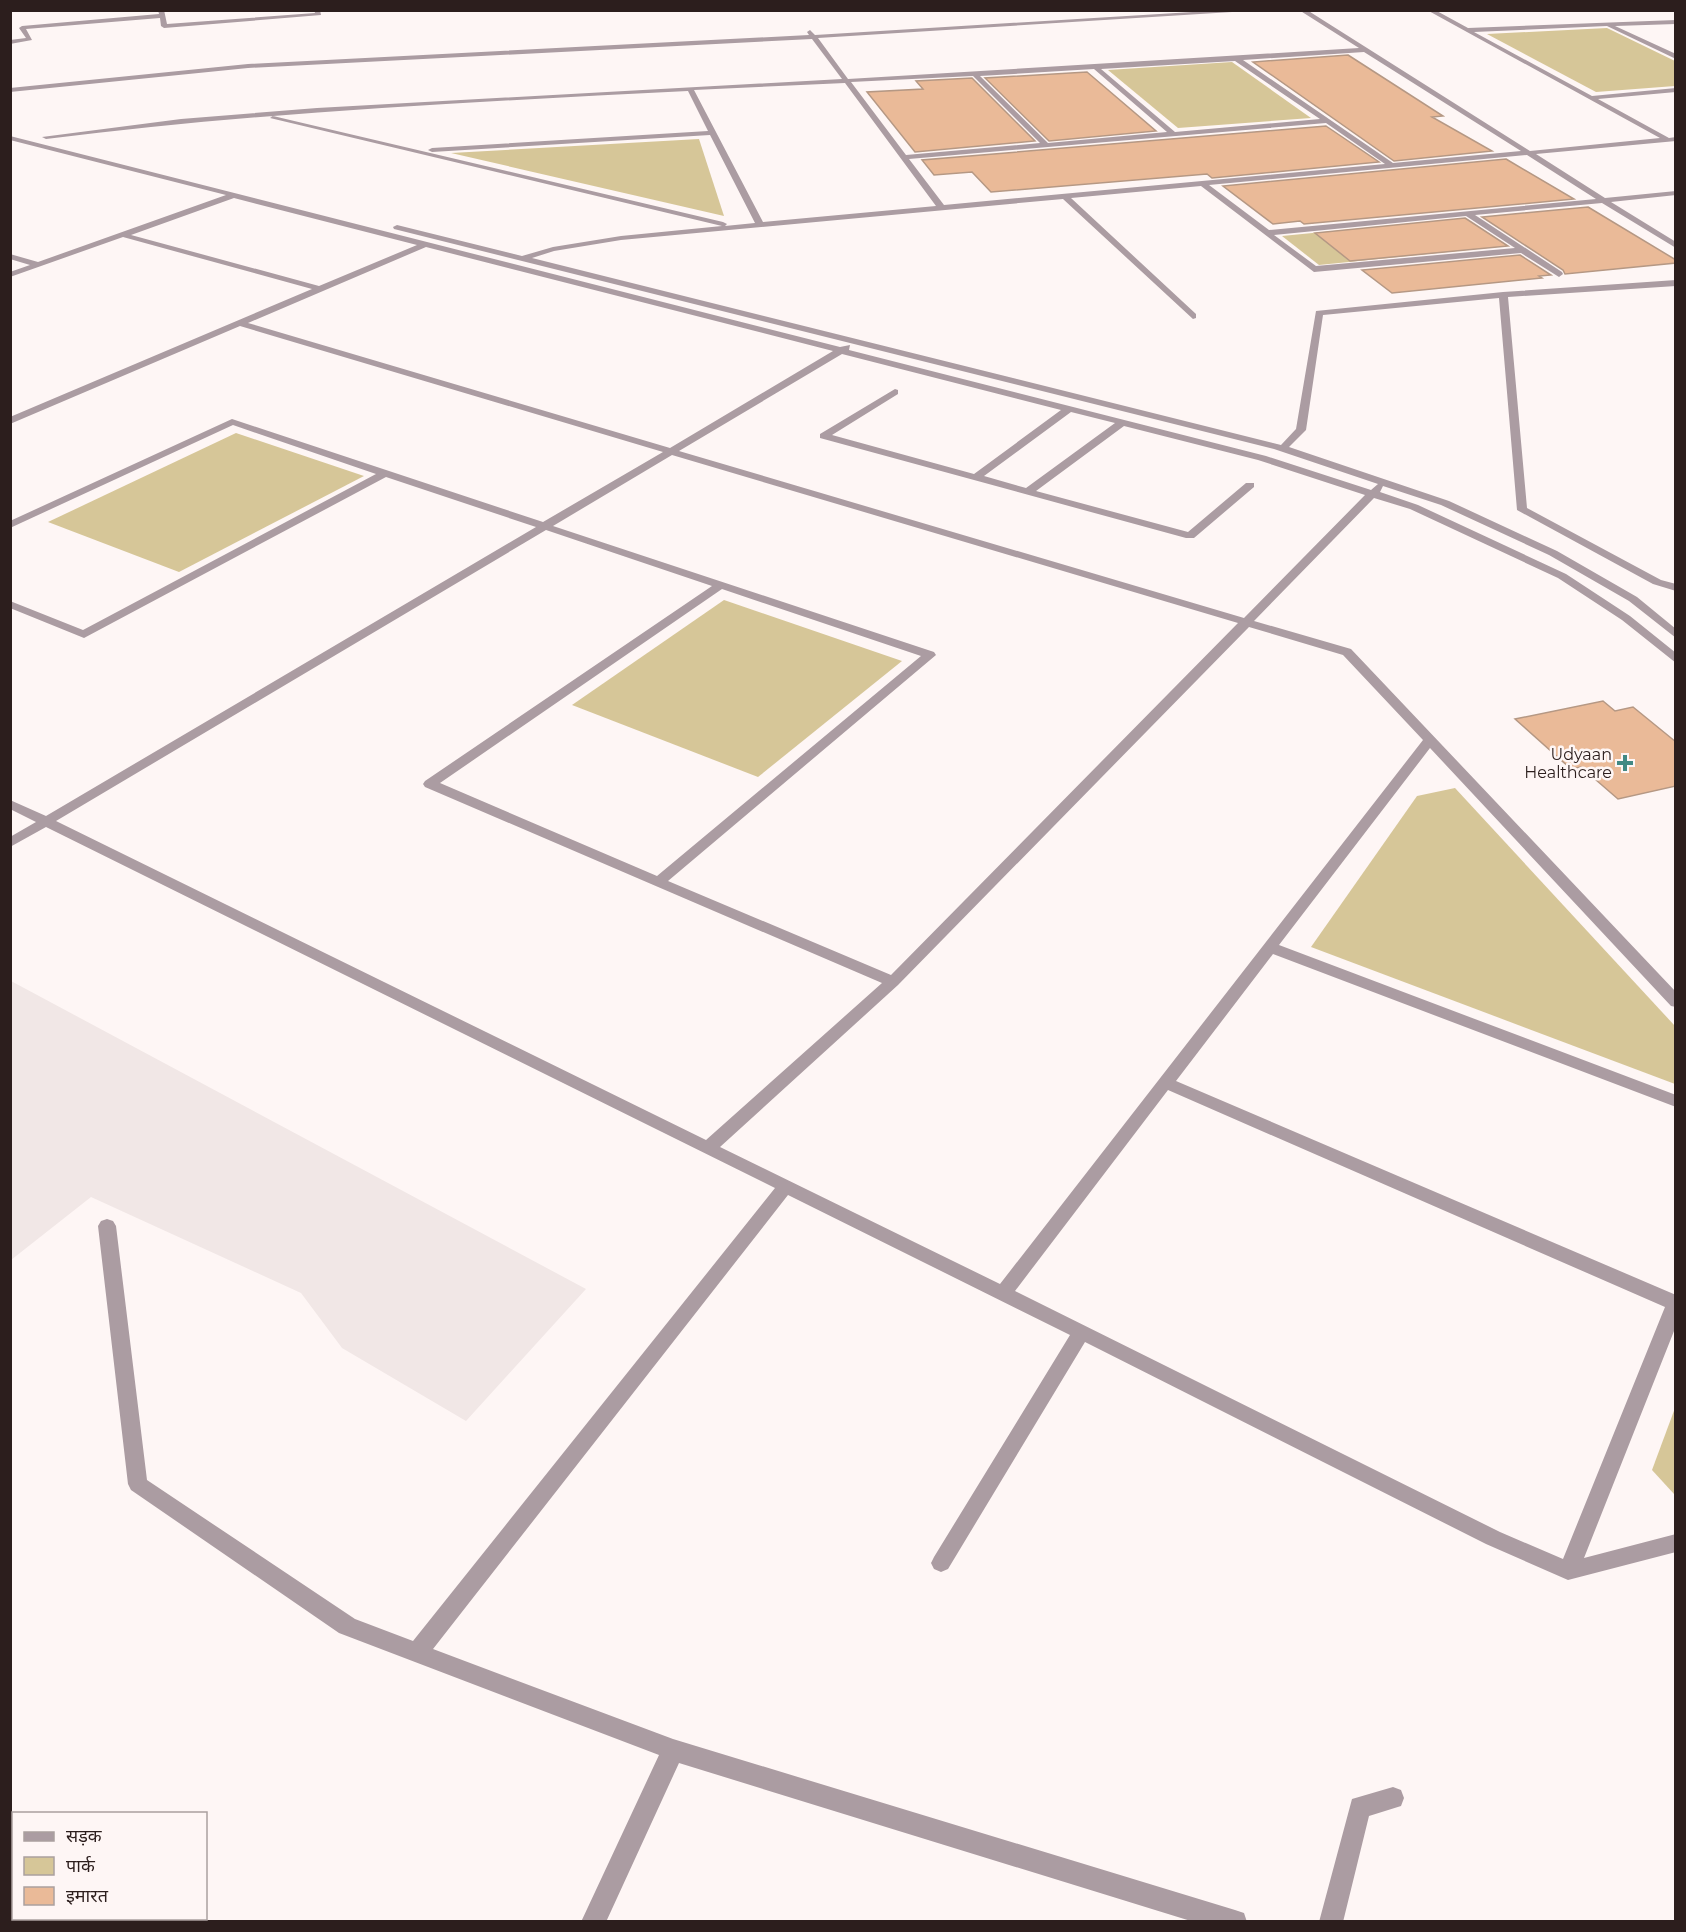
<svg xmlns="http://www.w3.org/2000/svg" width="1686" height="1932" viewBox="0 0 1686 1932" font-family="Montserrat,'Noto Sans Devanagari',sans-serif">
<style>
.built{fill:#f1e7e6}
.green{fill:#d6c698}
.building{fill:#eaba98;stroke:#b59884;stroke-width:1.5}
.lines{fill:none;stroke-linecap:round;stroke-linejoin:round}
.minor{fill:#ab9ca2;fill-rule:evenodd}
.poi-dot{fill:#428984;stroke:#fef6f5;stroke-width:2}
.labels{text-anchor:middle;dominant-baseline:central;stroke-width:5;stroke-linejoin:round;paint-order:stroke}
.poi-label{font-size:16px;fill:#2c1e1d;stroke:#fef6f5;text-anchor:end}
</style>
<rect width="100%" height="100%" fill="#fef6f5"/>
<polygon class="built" points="11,981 586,1289 466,1421 342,1348 301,1293 91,1197 11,1260"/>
<g class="green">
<polygon points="1607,28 1675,61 1675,86 1596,92 1487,34"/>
<polygon points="1232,62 1311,118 1178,128 1108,70"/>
<polygon points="699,139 724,216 451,153"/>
<polygon points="1464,218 1507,246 1319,265 1282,236"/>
<polygon points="236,433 364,476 179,572 48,522"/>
<polygon points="724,600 902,661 758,777 572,705"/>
<polygon points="1455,788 1675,1026 1675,1084 1311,947 1417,796"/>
<polygon points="1675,1408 1676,1494 1674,1494 1652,1470"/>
</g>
<g class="building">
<polygon points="1348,55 1443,116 1432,117 1492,151 1394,161 1253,62"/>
<polygon points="1087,72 1156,131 1049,141 985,78"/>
<polygon points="972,78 1035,141 915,152 867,92 923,89 916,81"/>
<polygon points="1326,126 1379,162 1212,178 1207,174 991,192 972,172 934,175 922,160"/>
<polygon points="1506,159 1574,199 1304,224 1300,221 1273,224 1223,186"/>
<polygon points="1588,207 1676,260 1676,263 1565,274 1563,270 1482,217"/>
<polygon points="1465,218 1508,246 1350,261 1315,233"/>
<polygon points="1520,255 1551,275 1539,276 1542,278 1392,293 1362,270"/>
<polygon points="1603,701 1615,711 1633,707 1676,742 1676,786 1618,799 1581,767 1571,769 1515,719"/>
</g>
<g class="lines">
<g class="minor">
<polygon points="158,10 164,10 167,24 315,13 314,10 320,10 321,15 164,28 161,26 160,18 26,29 32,40 10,44 10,40 26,38 19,28 22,26 159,14"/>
<path d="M1225,10H1264L818,38L848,79L1359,48L1299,10H1307L1530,151L1660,138L1427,10H1435L1468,28L1676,20V24L1615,26L1676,54V59L1607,26L1474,32L1592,96L1676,88V92L1598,99L1669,138L1676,137V141L1536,154L1605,198L1676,191V195L1611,202L1676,242V248L1602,203L1475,215L1562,272L1563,274L1559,277L1521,253L1314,272L1201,186L1071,198L1196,314V318L1193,319L1063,199L621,240L554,251L532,258L1281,445L1296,429L1316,311L1503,292L1676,280V286L1508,297L1527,508L1661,580L1676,584V591L1653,584L1517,510L1499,298L1323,315L1306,430L1289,447L1449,501L1557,551L1637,597L1676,629V638L1629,601L1549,555L1441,505L1383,486L1380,492L1418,505L1566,574L1630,616L1676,653V663L1622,620L1558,578L1410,509L1374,498L1254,621L1351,649L1676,992V1007L1671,1006L1430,748L1279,945L1676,1095V1107L1273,954L1176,1081L1676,1295V1326L1584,1558L1676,1534V1552L1568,1580L1486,1544L1085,1342L948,1569L941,1572L934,1569L931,1563L934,1557L1070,1335L788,1195L433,1649L673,1739L1235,1910L1244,1913L1247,1922H1194L679,1763L606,1922H581L659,1755L339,1633L131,1490L128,1484L98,1226L101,1221L107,1219L113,1221L116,1226L147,1480L355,1619L413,1641L775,1188L46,827L10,847V837L36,822L10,809V800L46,816L536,527L386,477L84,638L10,608V601L83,630L376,474L233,425L10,528V521L232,419L543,522L663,452L240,326L10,424V417L312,289L123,237L10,277V272L30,265L10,259V254L38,262L226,195L10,140V136L840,347L850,345L849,350L1266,456L1371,490L1378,484L1274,449L394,229L393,227L397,225L522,256L553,247L621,236L722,226L270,118L273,116L723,222L727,224L725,226L755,223L710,135L432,152L428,150L432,148L708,131L688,91C473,102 259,112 46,139L42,137L181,119L317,108L842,79L812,39L248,68L10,92V88L248,64L809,35L807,32L810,30L815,35ZM1364,52L1521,151L1393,163L1243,60ZM1235,61L1320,119L1175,132L1101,69ZM1094,69L1167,132L1048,143L980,76ZM973,76L1040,143L906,155L851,82ZM845,83L936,206L763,222L694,90ZM1326,123L1385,164L944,205L909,159ZM1527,155L1596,199L1269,230L1209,185ZM234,198L417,245L319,286L131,235ZM1466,216L1515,248L1316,266L1274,235ZM426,247L833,351L670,448L248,323ZM842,354L1061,410L974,474L832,435L898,394V390L895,389L820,434V438L1186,538H1194L1254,487V483H1246L1188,532L1036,491L1124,426L1258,460L1365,495L1244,618L679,451ZM1071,412L1115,423L1026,488L984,476ZM672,455L1238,623L891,975L668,881L936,655L934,652L553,526ZM546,530L712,586L425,781L423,784L425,787L882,983L706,1140L56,821ZM722,589L921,656L657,876L440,783ZM1249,627L1343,655L1423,740L1000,1284L720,1147L898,985ZM1168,1090L1665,1307L1563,1559L1500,1532L1015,1291Z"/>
<polygon points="1393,1787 1401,1790 1404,1798 1401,1806 1369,1816 1343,1922 1319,1922 1352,1799"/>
</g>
</g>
<path class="poi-dot" d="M1622 754h6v6h6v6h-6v6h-6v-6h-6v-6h6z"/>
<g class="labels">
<g class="poi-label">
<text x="1612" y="754">Udyaan<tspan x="1612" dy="18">Healthcare</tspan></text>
</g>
</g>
<rect width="1686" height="1932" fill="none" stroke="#2c1e1d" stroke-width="24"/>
<rect x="12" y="1812" width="195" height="108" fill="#fef6f5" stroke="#aaa09f" stroke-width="1.5"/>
<rect x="24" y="1832" width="30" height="9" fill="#ab9ca2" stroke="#aaa09f" stroke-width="1.5"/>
<text x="66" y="1842" font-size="18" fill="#2c1e1d">सड़क</text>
<rect x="24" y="1857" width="30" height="18" fill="#d6c698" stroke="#aaa09f" stroke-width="1.5"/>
<text x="66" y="1872" font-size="18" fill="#2c1e1d">पार्क</text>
<rect x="24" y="1887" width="30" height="18" fill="#eaba98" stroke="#aaa09f" stroke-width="1.5"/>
<text x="66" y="1902" font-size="18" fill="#2c1e1d">इमारत</text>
</svg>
